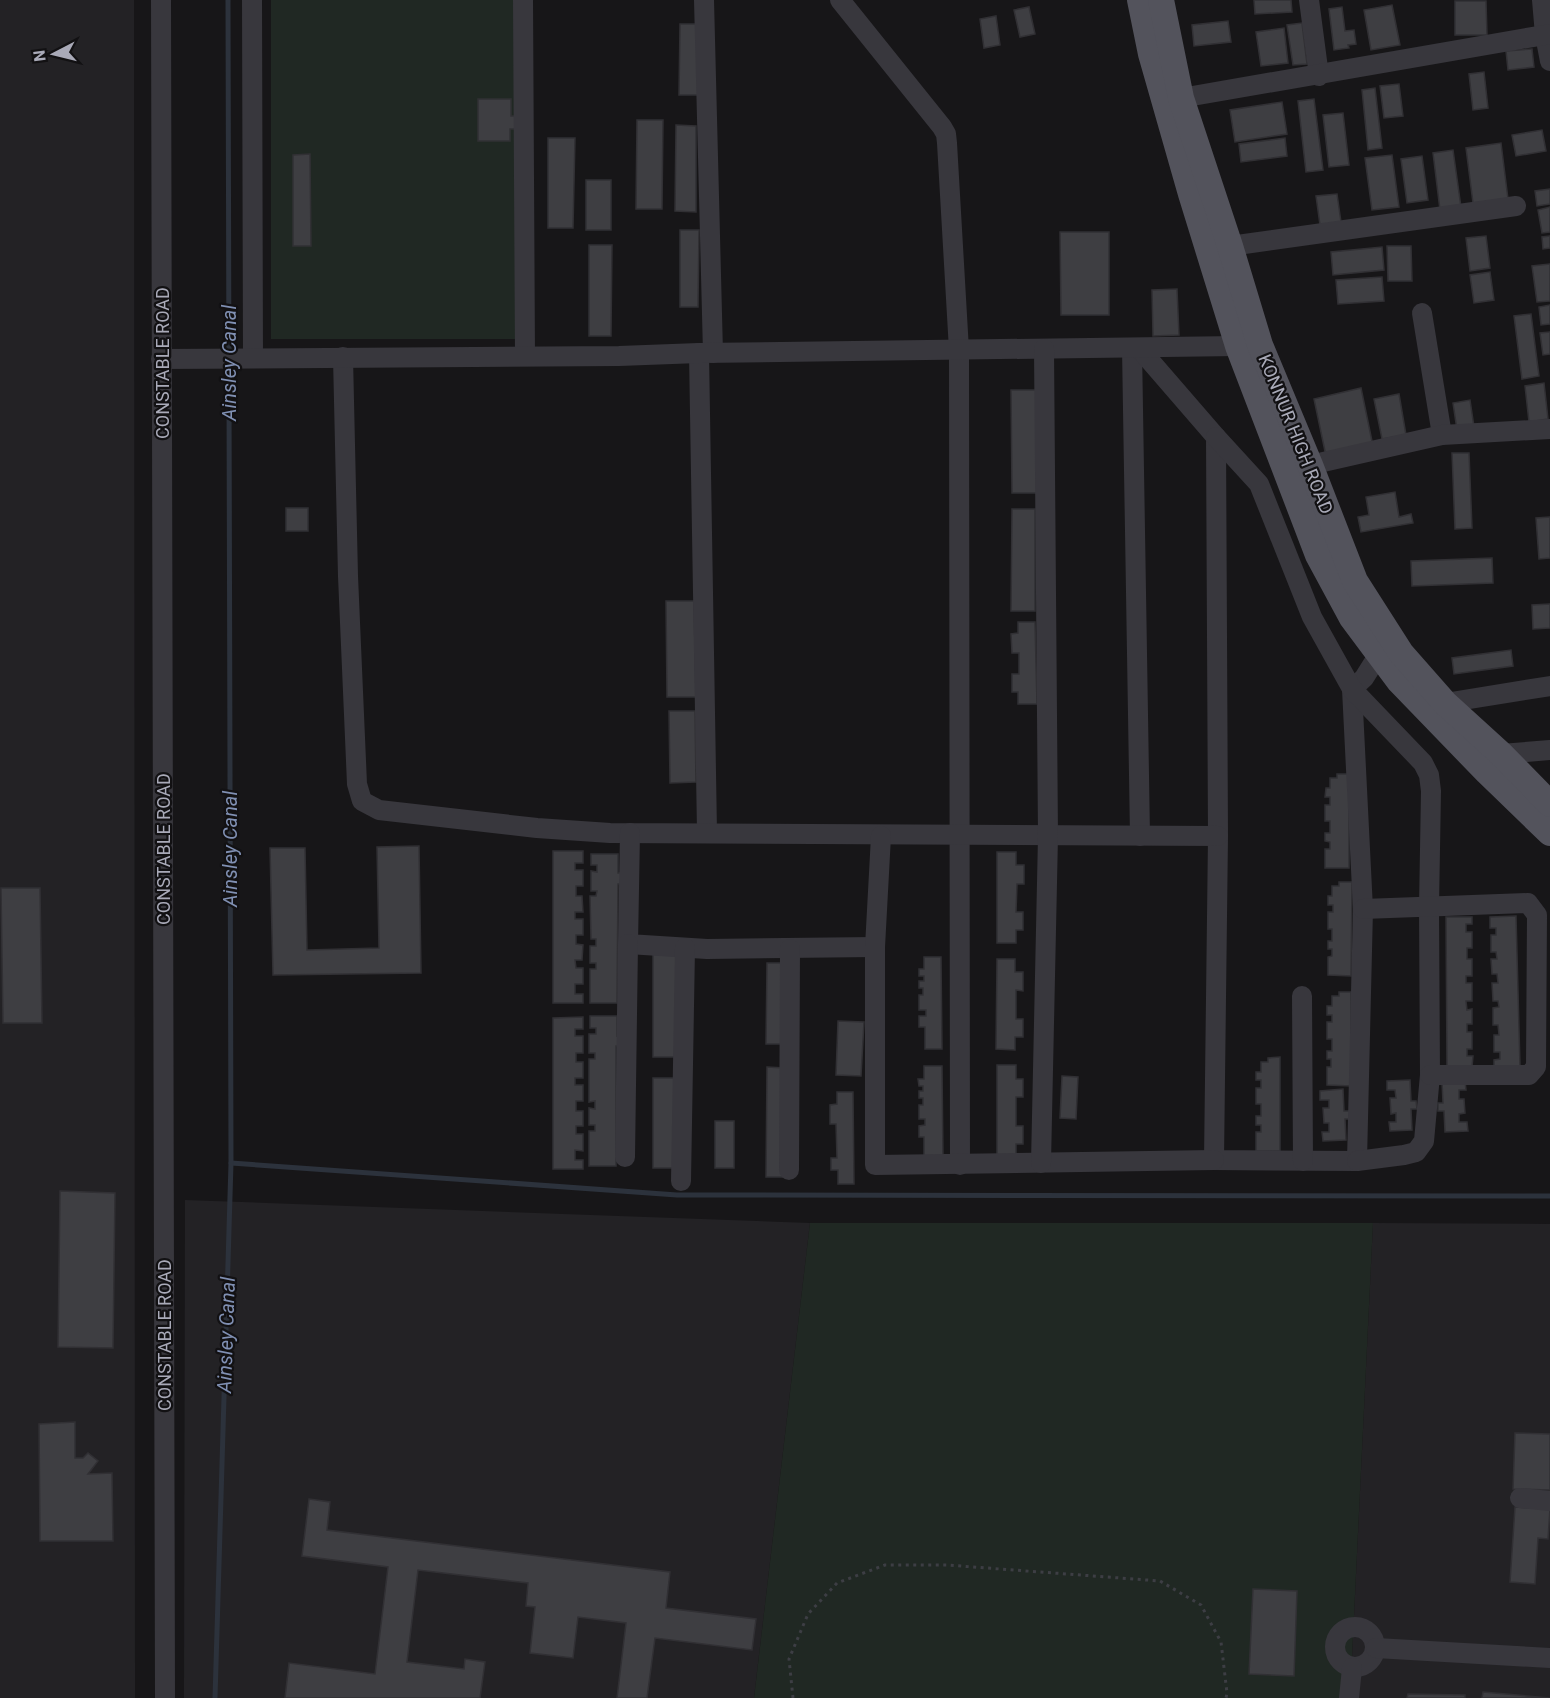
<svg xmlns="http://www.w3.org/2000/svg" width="1550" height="1698" viewBox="0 0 1550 1698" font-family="Roboto,sans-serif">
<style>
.built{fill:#232225}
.green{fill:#202823}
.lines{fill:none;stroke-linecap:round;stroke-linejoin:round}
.stream{stroke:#2c323c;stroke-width:5}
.building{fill:#3e3e42;stroke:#313034;stroke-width:1.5}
.path{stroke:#3d3e44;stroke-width:3;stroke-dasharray:3 4.5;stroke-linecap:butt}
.minor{stroke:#38373d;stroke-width:20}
.major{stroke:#53535c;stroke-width:26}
.labels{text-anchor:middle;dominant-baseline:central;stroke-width:4.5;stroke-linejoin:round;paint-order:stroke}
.street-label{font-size:18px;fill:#a9aab8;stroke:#121113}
.water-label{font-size:20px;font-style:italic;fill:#8090b3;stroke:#121113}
</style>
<rect width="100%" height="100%" fill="#171618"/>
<g class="built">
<polygon points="0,0 134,0 135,1698 0,1698"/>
<polygon points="185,1200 810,1223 754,1698 184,1698"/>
<polygon points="1373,1223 1550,1224 1550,1698 1350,1698"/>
</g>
<g class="green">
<polygon points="271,0 525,0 526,339 271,339"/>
<polygon points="810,1223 1373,1223 1350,1698 754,1698"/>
</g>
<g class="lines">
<g class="stream">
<polyline points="231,1163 677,1195 1550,1196"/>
<polyline points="215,1698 231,1163 228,0"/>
</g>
</g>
<g class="building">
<polygon points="1254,0 1291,0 1292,12 1255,14"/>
<polygon points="1455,1 1486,1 1487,35 1455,35"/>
<polygon points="1392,5 1400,45 1371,50 1364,10"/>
<polygon points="1029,7 1035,34 1020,37 1014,10"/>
<polygon points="1342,7 1345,31 1354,30 1356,44 1348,45 1349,48 1334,50 1329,9"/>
<polygon points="996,16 1000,45 984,48 980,19"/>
<polygon points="1228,21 1231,42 1194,46 1192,25"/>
<polygon points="1302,23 1307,64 1293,65 1287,25"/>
<polygon points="680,24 698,24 698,95 679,95"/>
<polygon points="1284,28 1288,63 1261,66 1256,32"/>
<polygon points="1532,49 1534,67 1508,70 1506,51"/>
<polygon points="1484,72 1488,108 1473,110 1469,74"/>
<polygon points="1399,84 1403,116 1384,118 1380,86"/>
<polygon points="1375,88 1382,148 1368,150 1362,90"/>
<polygon points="478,99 511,99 511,116 518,116 517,129 510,129 510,141 478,141"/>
<polygon points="1314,99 1323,170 1306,172 1298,101"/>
<polygon points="1282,102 1287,134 1235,142 1230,110"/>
<polygon points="1343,113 1349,165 1329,167 1323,115"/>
<polygon points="637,120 663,120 662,209 636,209"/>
<polygon points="676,125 696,126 696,212 675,211"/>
<polygon points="1542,130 1546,151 1516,156 1512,135"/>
<polygon points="548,138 575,138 573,228 548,228"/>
<polygon points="1285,138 1287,156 1241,162 1239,144"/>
<polygon points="1501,143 1508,199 1473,203 1466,148"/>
<polygon points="1453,150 1461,207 1440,210 1433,153"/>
<polygon points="310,154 311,246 293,246 293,155"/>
<polygon points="1392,155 1399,207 1372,210 1365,158"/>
<polygon points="1422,156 1428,200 1407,203 1401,159"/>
<rect x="586" y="180" width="25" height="50"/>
<polygon points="1550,189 1550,204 1537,206 1535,191"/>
<polygon points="1337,194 1341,222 1320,225 1316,196"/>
<polygon points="1550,207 1550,232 1542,233 1538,210"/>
<polygon points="680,230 699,230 698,307 680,307"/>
<polygon points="1060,232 1109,232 1109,315 1061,315"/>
<polygon points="1486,236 1490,268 1470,271 1466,238"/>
<polygon points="1550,236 1550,248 1543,249 1542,237"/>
<polygon points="589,245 612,245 611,336 589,336"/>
<polygon points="1387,246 1411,246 1412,281 1388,281"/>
<polygon points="1382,247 1384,270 1333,275 1331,252"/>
<polygon points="1550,264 1550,301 1537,302 1532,266"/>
<polygon points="1490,272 1494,300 1474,303 1470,275"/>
<polygon points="1382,277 1384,301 1338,304 1336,280"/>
<polygon points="1177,289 1179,335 1153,336 1152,290"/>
<polygon points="1550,305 1550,324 1541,325 1539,307"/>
<polygon points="1531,314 1539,376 1522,379 1514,316"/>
<polygon points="1550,332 1550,354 1543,355 1540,333"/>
<polygon points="1544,383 1548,419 1529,422 1525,386"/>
<polygon points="1361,388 1373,446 1326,456 1314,399"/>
<polygon points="1011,390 1036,390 1037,493 1012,493"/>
<polygon points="1399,394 1406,435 1382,439 1374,399"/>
<polygon points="1470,400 1474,427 1457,430 1453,403"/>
<polygon points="1452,453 1469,453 1472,528 1455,529"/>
<polygon points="1395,492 1399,517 1411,514 1413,523 1361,532 1358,517 1369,515 1366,497"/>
<rect x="286" y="508" width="22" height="23"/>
<polygon points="1012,509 1035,509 1035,611 1011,611"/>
<polygon points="1550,517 1550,558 1539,559 1536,518"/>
<polygon points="1492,558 1493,583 1412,586 1411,561"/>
<polygon points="666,601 694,601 696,697 667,697"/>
<polygon points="1550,604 1550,628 1533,629 1532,605"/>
<polygon points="1018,622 1035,622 1037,704 1018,704 1018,692 1012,692 1012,674 1019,674 1019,653 1012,653 1011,634 1018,633"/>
<polygon points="1511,650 1513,666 1454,674 1452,658"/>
<polygon points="669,711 695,711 696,782 670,783"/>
<polygon points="1337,774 1349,774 1349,868 1325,868 1325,849 1330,849 1330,842 1325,841 1325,833 1330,833 1330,821 1325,821 1325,805 1330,805 1330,797 1325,797 1326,788 1330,788 1330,778 1337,778"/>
<polygon points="419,846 421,973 273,975 270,848 305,848 307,950 379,948 377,847"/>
<polygon points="553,851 583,851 583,863 575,863 575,870 583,870 583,886 576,886 576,896 582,896 583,912 575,912 575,919 583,919 583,935 576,935 576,944 583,945 582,960 575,960 576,968 583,968 583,984 575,984 575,994 583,994 583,1003 553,1003"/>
<polygon points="997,852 1016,852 1016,865 1024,865 1024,884 1017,884 1016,912 1023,912 1023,930 1016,930 1016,943 997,943"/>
<polygon points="591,854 618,854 618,873 621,873 621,884 618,884 617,1003 590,1003 590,969 596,969 596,963 590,963 590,946 596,946 596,939 591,939 590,896 596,896 597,891 591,891 591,871 597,872 597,865 591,865"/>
<polygon points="1339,882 1352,882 1351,976 1328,975 1328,957 1332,956 1332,949 1328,949 1328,941 1332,941 1332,929 1328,929 1328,912 1333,912 1333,905 1328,905 1328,896 1332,896 1332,886 1339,886"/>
<polygon points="1,888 40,888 42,1023 3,1023"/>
<polygon points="1516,916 1520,1066 1494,1067 1494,1060 1500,1059 1500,1052 1494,1052 1494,1035 1499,1035 1498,1025 1493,1025 1493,1008 1499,1007 1498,1001 1493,1001 1492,983 1498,983 1497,974 1492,974 1491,959 1497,959 1496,952 1491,952 1491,935 1496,935 1496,928 1490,928 1490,917"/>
<polygon points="1446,917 1472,917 1472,924 1466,924 1466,932 1472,932 1472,948 1467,948 1467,959 1472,959 1472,976 1466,976 1466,983 1472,983 1472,1001 1466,1001 1467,1010 1472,1009 1472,1024 1467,1024 1467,1032 1472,1032 1472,1049 1467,1049 1467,1056 1473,1056 1472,1067 1447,1067"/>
<polygon points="653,954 677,954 676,1057 653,1057"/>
<polygon points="924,957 941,957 942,1049 925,1049 925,1027 919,1027 919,1016 926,1016 926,1010 919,1010 919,995 923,995 923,988 919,988 919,981 924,981 924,976 919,976 919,969 924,969"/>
<polygon points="997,959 1015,959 1015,972 1023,972 1023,991 1016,990 1016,1019 1023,1019 1023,1037 1015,1037 1015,1050 996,1049"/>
<polygon points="767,963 784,963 784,1044 766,1044"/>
<polygon points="1339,992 1351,992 1351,1086 1327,1085 1327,1067 1331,1067 1331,1059 1327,1059 1327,1051 1332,1051 1332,1039 1327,1039 1327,1022 1332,1022 1332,1015 1327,1015 1327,1006 1332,1006 1332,996 1339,996"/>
<polygon points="590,1016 617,1016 617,1036 620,1035 620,1046 616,1046 616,1166 589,1166 589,1131 595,1131 595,1125 589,1125 589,1108 595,1109 595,1101 589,1102 589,1059 595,1059 595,1053 589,1053 589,1034 596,1034 596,1028 590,1028"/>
<polygon points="583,1017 583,1029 575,1029 575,1036 583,1036 583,1053 576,1053 576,1062 583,1062 583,1078 575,1078 575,1085 583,1085 583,1101 576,1101 576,1111 583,1111 583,1126 576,1126 576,1134 583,1134 583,1151 575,1150 575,1160 583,1160 583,1169 553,1169 553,1018"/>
<polygon points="838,1021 864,1022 861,1076 836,1075"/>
<polygon points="1280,1057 1280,1151 1256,1151 1256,1132 1261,1132 1261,1125 1256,1125 1256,1116 1261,1116 1261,1104 1256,1104 1256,1088 1261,1088 1261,1080 1256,1080 1256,1072 1261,1072 1261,1062 1268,1062 1268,1058"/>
<polygon points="997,1065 1016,1065 1016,1079 1023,1079 1023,1097 1016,1097 1016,1126 1023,1126 1023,1144 1016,1144 1016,1156 997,1156"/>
<polygon points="924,1066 942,1066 943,1159 924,1159 924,1137 919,1137 919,1126 925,1125 925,1119 919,1119 919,1105 923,1105 923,1098 919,1098 919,1091 923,1091 923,1086 919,1086 918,1079 924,1079"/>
<polygon points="767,1067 785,1068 783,1177 766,1177"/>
<polygon points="1062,1076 1078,1077 1076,1119 1060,1118"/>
<rect x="653" y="1078" width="21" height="90"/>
<polygon points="1410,1080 1411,1101 1416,1101 1417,1109 1411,1109 1412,1130 1390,1131 1389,1122 1396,1122 1396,1113 1391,1114 1390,1098 1396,1098 1395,1090 1387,1090 1387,1081"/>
<polygon points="1465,1081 1466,1090 1459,1090 1459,1099 1464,1099 1465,1113 1459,1114 1459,1122 1467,1122 1468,1131 1445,1132 1444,1111 1438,1111 1438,1103 1443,1103 1442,1082"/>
<polygon points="1343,1089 1344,1111 1350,1111 1350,1119 1345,1119 1346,1140 1323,1141 1322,1132 1329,1132 1329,1123 1324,1123 1323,1108 1329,1108 1329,1100 1320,1100 1320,1091"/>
<polygon points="837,1092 853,1092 854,1184 838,1184 838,1170 831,1170 831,1158 837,1158 836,1124 830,1124 830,1105 837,1104"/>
<rect x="715" y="1121" width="19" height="47"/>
<polygon points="60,1191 115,1193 113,1348 58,1347"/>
<polygon points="75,1422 75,1458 83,1458 88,1453 98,1461 88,1474 112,1473 113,1541 40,1541 39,1424"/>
<polygon points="1515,1433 1550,1434 1550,1490 1513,1489"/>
<polygon points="309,1499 330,1502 327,1530 670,1572 666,1608 756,1619 752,1650 655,1638 647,1698 617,1698 626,1623 578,1617 573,1658 530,1653 535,1607 526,1606 528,1583 418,1570 407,1662 464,1669 465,1659 485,1662 480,1698 285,1698 289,1663 375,1674 388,1567 302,1556"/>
<polygon points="1515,1507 1550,1509 1548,1539 1538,1538 1535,1584 1510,1582"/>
<polygon points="1253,1589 1297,1591 1294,1676 1249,1674"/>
<polygon points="1483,1692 1550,1698 1482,1698"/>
<polygon points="1408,1694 1465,1695 1465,1698 1407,1698"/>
</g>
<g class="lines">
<polyline class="path" points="793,1698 789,1659 808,1614 837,1583 885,1565 947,1565 1160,1581 1201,1605 1221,1642 1227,1693 1226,1698"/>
<g class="minor">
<polyline points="161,0 165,1698"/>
<polyline points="252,0 253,358"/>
<polyline points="523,0 525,356"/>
<polyline points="704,0 713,353"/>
<polyline points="840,0 942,127 946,134 947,143 959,350 960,1165"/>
<polyline points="1309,0 1319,76"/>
<polyline points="1542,0 1545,35 1550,61"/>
<polyline points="1181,98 1550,34"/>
<polyline points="1230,246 1516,206"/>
<polyline points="1422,313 1442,435"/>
<polyline points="1132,348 1140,836"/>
<polyline points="1139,348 1216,437 1218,836 1214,1160 1357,1161 1363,909 1352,689 1364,678 1379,654"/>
<polyline points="699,353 707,832"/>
<polyline points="343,357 348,576 357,784 362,801 379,810 537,828 610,833 1218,836"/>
<polyline points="161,359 619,356 699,353 1238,346"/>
<polyline points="1216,437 1259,484 1312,617 1352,689 1423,763 1429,775 1431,791 1429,907 1430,1075 1424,1141 1416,1152 1404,1155 1357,1161"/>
<polyline points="1310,465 1442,435 1550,429"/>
<polyline points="1445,703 1550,686"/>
<polyline points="1501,754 1550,750"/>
<polyline points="630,833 628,944 707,949 875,947"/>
<polyline points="881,836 875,947 875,1165 1214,1160"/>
<polyline points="1363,909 1528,903 1537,915 1536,1067 1529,1075 1430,1075"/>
<polyline points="1302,996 1303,1161"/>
<polyline points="625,1157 628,944"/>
<polyline points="1041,1163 1048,836 1044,349"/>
<polyline points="789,1170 790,949"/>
<polyline points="681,1181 685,948"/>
<polyline points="1520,1498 1550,1501"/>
<circle cx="1355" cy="1647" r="20"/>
<polyline points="1376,1648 1550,1658"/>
<polyline points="1349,1698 1352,1668"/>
</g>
<g class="major">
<polyline points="1140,0 1151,54 1191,194 1238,346 1318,555 1352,618 1399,681 1487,772 1550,833"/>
<polyline points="1161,0 1181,98 1230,246 1260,345 1310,465 1355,581 1401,653 1445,703 1501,754 1550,804"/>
</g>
</g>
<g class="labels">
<g class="street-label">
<text transform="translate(162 363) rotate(-90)">CONSTABLE ROAD</text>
<text transform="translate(1296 434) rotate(68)">KONNUR HIGH ROAD</text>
<text transform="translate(163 849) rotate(-90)">CONSTABLE ROAD</text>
<text transform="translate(164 1335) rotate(-90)">CONSTABLE ROAD</text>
</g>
<g class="water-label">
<text transform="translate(229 363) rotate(-90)">Ainsley Canal</text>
<text transform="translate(230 849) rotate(-90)">Ainsley Canal</text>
<text transform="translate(226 1335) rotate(-88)">Ainsley Canal</text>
</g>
</g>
<g transform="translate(54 54) rotate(263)" stroke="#121113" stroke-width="4.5" paint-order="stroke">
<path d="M0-4.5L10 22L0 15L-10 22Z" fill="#a9aab8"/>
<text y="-9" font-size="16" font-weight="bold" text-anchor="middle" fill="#a9aab8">N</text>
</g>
</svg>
